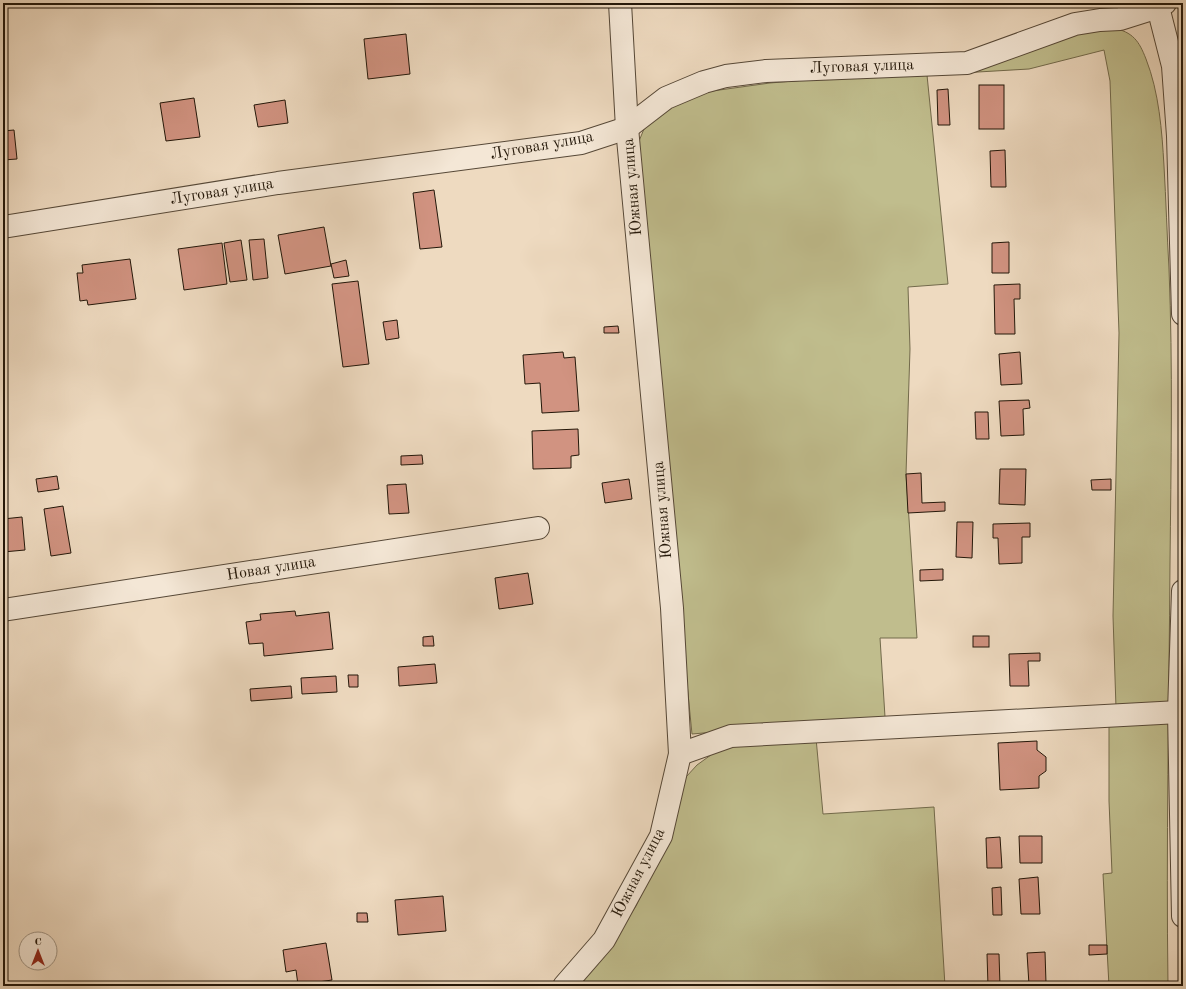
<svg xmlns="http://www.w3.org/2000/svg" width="1186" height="989" viewBox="0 0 1186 989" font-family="'Old Standard TT',serif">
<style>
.green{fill:#c0bd8d;stroke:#726a4b}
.building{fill:#d19381;stroke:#231709}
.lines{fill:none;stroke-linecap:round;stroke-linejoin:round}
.minor-casing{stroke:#564837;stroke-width:24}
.minor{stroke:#f4e7d6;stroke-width:22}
.labels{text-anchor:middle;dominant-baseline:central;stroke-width:3;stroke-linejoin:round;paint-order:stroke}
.street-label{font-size:16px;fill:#231709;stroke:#f4e7d6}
</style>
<rect width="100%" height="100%" fill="#eedac0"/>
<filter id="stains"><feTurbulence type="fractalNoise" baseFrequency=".005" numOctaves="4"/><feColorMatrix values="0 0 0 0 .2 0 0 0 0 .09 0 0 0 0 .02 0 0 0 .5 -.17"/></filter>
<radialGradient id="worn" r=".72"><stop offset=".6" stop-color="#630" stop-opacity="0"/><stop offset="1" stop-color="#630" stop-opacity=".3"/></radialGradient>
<g class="green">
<path d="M1113,28C1133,32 1139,41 1146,59C1159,92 1162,131 1164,166C1166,200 1167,234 1169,269C1173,367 1171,465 1170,563C1169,704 1166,845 1168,986H1109L1103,874L1112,873L1109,801V722L1116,708L1113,616L1119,333L1110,81L1104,50L1029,69L927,75L948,284L908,287L910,349L906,474L917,638H880L885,717L692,734L648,291L637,146L646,124L663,109L705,92L770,83L853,76L1063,36Z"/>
<polygon points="816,738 823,814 934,807 945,986 577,986 594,968 636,906 665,844 686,777 697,765 715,752 727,747"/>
</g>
<g class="building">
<polygon points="406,34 410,74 368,79 364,39"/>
<rect x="979" y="85" width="25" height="44"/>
<polygon points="948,89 950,125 938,125 937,90"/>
<polygon points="194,98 200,137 166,141 160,103"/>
<polygon points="285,100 288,123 258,127 254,105"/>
<polygon points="14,130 17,159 3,160 3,131"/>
<polygon points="1005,150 1006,187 991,187 990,151"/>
<polygon points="434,190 442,247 420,249 413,193"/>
<polygon points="324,227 331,266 285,274 278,235"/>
<polygon points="264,239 268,278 253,280 249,240"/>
<polygon points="241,240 247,280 230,282 224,243"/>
<polygon points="1009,242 1009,273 992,273 992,243"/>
<polygon points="222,243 227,284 184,290 178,249"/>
<polygon points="130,259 136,299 88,305 87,300 80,301 77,273 83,273 82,265"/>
<polygon points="346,260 349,276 334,278 331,264"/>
<polygon points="358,281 369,364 343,367 332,284"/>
<polygon points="1020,284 1020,299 1014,299 1015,334 995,334 994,285"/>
<polygon points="397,320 399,338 386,340 383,322"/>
<polygon points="618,326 619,333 604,333 604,327"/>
<polygon points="563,352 564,358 575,357 579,411 542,413 540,383 525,384 523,355"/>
<polygon points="1020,352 1022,384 1001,385 999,354"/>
<polygon points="1029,400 1030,408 1023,409 1024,435 1001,436 999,401"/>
<polygon points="975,412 988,412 989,439 976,439"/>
<polygon points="578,429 579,455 571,456 571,468 533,469 532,431"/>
<polygon points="422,455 423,464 401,465 401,456"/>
<polygon points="1000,469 1026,469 1025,505 999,504"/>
<polygon points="921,473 922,503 945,502 945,511 908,513 906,474"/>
<polygon points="57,476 59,489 38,492 36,479"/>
<polygon points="629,479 632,499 605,503 602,483"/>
<polygon points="1111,479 1111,490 1092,490 1091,480"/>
<polygon points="406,484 409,513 389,514 387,485"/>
<polygon points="63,506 71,553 51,556 44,509"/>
<polygon points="22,517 25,550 3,552 3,519"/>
<polygon points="957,522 973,522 972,558 956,557"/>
<polygon points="1030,523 1030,537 1022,537 1022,563 999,564 998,538 993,538 993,524"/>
<polygon points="943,569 943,580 920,581 920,570"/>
<polygon points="528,573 533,604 499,609 495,578"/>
<polygon points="295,611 296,616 329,612 333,649 264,656 263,643 249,644 246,622 261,620 260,614"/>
<polygon points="433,636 434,646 423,646 423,637"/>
<rect x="973" y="636" width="16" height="11"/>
<polygon points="1040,653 1040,661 1028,661 1029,686 1010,686 1009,654"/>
<polygon points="435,664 437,683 399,686 398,667"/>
<polygon points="348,675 358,675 358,687 349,687"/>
<polygon points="336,676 337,692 302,694 301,678"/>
<polygon points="291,686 292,698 251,701 250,689"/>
<polygon points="1037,741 1037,750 1046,757 1046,771 1039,776 1039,788 1000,790 998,743"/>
<polygon points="1019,836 1042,836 1042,863 1020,863"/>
<polygon points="1000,837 1002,868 987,868 986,838"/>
<polygon points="1038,877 1040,914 1021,914 1019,879"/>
<polygon points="1001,887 1002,915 993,915 992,888"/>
<polygon points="443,896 446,931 398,935 395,900"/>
<polygon points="357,913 367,913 368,922 357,922"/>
<polygon points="326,943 332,980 298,985 296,970 286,972 283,950"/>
<polygon points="1089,945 1107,945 1107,954 1089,955"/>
<polygon points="1045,952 1046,983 1029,985 1027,953"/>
<polygon points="987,954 999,954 1000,986 988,986"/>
</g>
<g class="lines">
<defs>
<g id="minor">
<polyline points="1158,7 1173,66 1178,136 1183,314"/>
<polyline points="3,227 278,183 581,143 627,128 666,98 704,82 726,76 766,71 967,63 1075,24 1100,20 1120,19 1158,7 1165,3"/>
<polyline points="1183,591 1179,712 1183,916"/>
<polyline points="3,610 538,528"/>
<polyline points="680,754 731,736 1179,712"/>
<polyline points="564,986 604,940 661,836 680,754 672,608 627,128 620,3"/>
</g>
</defs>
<use href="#minor" class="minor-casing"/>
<use href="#minor" class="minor"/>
</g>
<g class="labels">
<g class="street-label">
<text transform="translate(862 67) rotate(-2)">Луговая улица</text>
<text transform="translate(542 146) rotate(-10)">Луговая улица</text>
<text transform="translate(633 187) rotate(-95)">Южная улица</text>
<text transform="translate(222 192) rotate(-9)">Луговая улица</text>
<text transform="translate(663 510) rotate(-95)">Южная улица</text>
<text transform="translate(271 569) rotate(-9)">Новая улица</text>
<text transform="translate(639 873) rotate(-63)">Южная улица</text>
</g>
</g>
<rect width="1186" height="989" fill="none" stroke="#eedac0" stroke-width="16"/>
<rect x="4" y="4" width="1178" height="981" fill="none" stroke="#231709" stroke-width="2"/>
<rect x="8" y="8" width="1170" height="973" fill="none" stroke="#231709"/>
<g transform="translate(38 951)"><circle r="19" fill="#f4e7d6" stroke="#a09484"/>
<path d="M0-3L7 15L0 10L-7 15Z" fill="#8f2418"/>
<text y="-6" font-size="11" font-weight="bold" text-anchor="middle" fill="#231709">С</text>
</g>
<rect width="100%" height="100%" filter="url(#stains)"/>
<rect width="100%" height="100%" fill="url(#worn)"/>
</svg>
